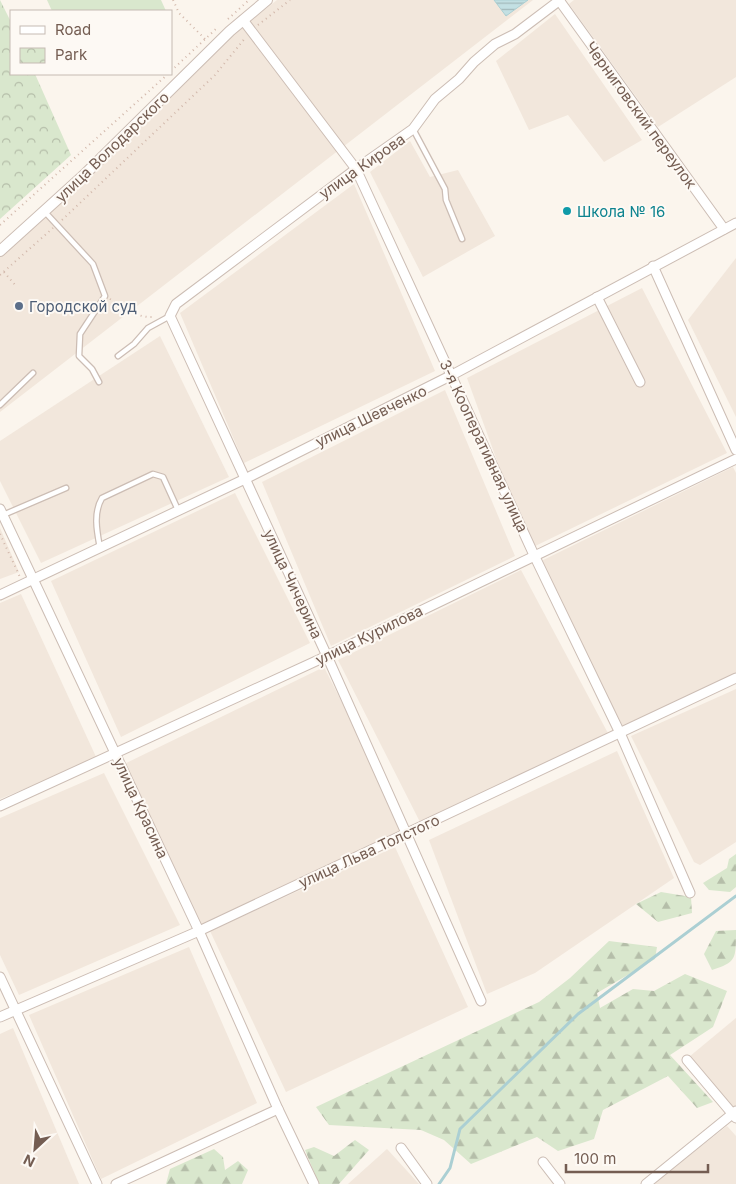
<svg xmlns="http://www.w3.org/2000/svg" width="736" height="1184" viewBox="0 0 736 1184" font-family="Inter,sans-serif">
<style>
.residential{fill:#f2e7dc}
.forest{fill:url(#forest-firs)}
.park{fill:url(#park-crowns)}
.pitch{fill:#d9e7cd}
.water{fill:url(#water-rules);stroke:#abcfd3}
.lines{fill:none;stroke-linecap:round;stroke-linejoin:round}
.stream{stroke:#abcfd3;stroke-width:3}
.service-casing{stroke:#ccbdb4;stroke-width:7}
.minor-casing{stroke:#ccbdb4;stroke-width:11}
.tertiary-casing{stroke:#ccbdb4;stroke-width:12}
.path{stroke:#d2b8ab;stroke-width:2;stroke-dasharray:1 4;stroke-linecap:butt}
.service{stroke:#fff;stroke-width:4.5}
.minor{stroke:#fff;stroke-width:9}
.tertiary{stroke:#fff;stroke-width:10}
.culture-dot{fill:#0f9aa8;stroke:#fdf9f4;stroke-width:2}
.service-dot{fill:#5c6f8a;stroke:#fdf9f4;stroke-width:2}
.labels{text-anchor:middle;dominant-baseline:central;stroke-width:4;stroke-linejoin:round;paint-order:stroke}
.street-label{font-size:15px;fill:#745d52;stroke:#fdf9f4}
.culture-label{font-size:15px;fill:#0d838f;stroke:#fdf9f4;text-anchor:start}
.service-label{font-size:15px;fill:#4e5e75;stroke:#fdf9f4;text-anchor:start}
</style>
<defs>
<pattern id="forest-firs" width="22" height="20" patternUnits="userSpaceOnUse" patternTransform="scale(1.25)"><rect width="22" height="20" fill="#d9e7cd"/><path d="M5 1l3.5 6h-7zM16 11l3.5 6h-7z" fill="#b5bea9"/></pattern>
<pattern id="park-crowns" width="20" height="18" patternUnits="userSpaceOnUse" patternTransform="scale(1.25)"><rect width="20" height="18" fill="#d9e7cd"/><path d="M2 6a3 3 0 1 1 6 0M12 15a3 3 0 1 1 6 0" fill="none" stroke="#b5bea9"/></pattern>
<pattern id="water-rules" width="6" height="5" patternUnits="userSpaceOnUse" patternTransform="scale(1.25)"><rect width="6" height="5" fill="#c3e0e3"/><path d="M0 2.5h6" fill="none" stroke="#a3b9bb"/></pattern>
</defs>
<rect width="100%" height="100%" fill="#fbf5ed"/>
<g class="residential">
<polygon points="277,0 533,0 0,412 0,252 233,35"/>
<polygon points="574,0 736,0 736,77 658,127 569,4"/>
<polygon points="555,14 642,140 604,162 568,115 529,130 496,61"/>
<polygon points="410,141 430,177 458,170 495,236 423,277 370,172"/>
<polygon points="354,184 435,371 244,463 180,313"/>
<polygon points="736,258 736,417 688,320"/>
<polygon points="642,288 727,453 529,549 467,378"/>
<polygon points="160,336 229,477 41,563 0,481 0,441"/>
<polygon points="445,390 515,556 331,646 262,482"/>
<polygon points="733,467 736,473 736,679 625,730 535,564"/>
<polygon points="235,493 310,643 121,737 51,581"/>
<polygon points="0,528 19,572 0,579"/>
<polygon points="521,570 610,737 422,826 338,660"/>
<polygon points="21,594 97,759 0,799 0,603"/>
<polygon points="324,667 408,833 201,927 118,767"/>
<polygon points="736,689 736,842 700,865 694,862 631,736"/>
<polygon points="617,751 674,878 535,973 487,994 429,840"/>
<polygon points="104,773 180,925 19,995 0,955 0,818"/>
<polygon points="395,847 468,1007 286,1092 210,931"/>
<polygon points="189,947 257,1103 101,1179 29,1015"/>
<polygon points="736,1018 736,1113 689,1057"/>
<polygon points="13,1028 79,1184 0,1184 0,1034"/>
<polygon points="727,1126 736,1136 736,1184 653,1184"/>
<polygon points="387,1149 419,1184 348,1184"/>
</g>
<g class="forest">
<polygon points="736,854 736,887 730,892 709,890 703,883 727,868 729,859"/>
<polygon points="661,892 691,897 692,913 658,922 636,904"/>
<path d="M736,930C736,960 736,962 712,970L704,954L716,931Z"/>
<polygon points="609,941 657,947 655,959 597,993 600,1008 633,989 654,991 685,974 727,991 713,1027 670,1055 713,1102 697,1108 668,1076 603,1110 594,1139 558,1151 537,1137 471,1164 444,1140 421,1130 329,1125 316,1107 539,1002 570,978"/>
<polygon points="355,1140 369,1150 339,1184 319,1184 305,1150 314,1147 334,1156"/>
<polygon points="214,1149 223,1157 225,1170 238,1161 248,1170 242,1184 166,1184 170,1169"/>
</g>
<polygon class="park" points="0,0 11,22 11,74 35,74 71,155 0,219"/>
<polygon class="pitch" points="47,0 161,0 166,11 52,11"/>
<polygon class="water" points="494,0 528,0 506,16"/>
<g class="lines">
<polyline class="stream" points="439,1184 450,1168 460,1129 578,1014 736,896"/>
<defs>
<g id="service">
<polyline points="413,129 445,189 446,200 462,239"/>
<polyline points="45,212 93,264 105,296 80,334 79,356 92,369 99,382"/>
<polyline points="118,356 134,344 148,328 170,316"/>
<polyline points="0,405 33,373"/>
<polyline points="3,515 66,488"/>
<path d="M100,548C97,532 93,513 102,498L153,474L163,477L178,510"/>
</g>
<g id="minor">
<polyline points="559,0 724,229"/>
<polyline points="243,20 356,169 534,555 620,733 690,893"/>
<polyline points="653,266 736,450"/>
<polyline points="597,297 640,382"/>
<polyline points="0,509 199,931 278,1109 314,1184"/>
<polyline points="0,595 245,479 452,375 736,223"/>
<polyline points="0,806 327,656 736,459"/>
<polyline points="0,977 97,1184"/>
<polyline points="481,1001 327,656 170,316 176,304 356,169 413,129 435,99 459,79 474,62 495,44 515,34 560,0"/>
<polyline points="0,1017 199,931 736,678"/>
<polyline points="687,1060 736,1118"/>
<polyline points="401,1148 427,1184"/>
<polyline points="543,1162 560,1184"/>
<polyline points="116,1184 278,1109"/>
<polyline points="646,1184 736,1111"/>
</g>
<polyline id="tertiary" points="0,251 83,176 230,31 267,0"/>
</defs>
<use href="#service" class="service-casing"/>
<use href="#minor" class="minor-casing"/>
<use href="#tertiary" class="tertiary-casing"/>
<g class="path">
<polyline points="173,0 179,13 205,39"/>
<polyline points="228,19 249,0"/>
<polyline points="258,25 290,0"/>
<polyline points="171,71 217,28"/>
<polyline points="62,220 215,75 246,37"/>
<polyline points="0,225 168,74"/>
<polyline points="4,272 16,286"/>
<polyline points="0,275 53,228"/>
<path d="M110,299C122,308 138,318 153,317"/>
<polyline points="0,534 20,577"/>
</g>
<use href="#service" class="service"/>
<use href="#minor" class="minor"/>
<use href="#tertiary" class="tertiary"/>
</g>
<circle class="culture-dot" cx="567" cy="211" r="5"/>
<circle class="service-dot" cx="19" cy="306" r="5"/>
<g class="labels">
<g class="street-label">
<text transform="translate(641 115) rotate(54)">Черниговский переулок</text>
<text transform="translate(112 147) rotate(-44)">улица Володарского</text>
<text transform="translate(362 166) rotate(-35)">улица Кирова</text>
<text transform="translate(371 416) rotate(-26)">улица Шевченко</text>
<text transform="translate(484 446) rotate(65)">3-я Кооперативная улица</text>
<text transform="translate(293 584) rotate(65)">улица Чичерина</text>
<text transform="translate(369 635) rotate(-26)">улица Курилова</text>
<text transform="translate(141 808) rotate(65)">улица Красина</text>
<text transform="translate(369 851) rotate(-25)">улица Льва Толстого</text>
</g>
<g class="culture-label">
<text x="577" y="211">Школа № 16</text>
</g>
<g class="service-label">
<text x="29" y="306">Городской суд</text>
</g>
</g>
<rect x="10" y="10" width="162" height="65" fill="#fdf9f4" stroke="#c6bbb3"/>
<rect x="20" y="26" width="25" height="8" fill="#ffffff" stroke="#c6bbb3"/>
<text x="55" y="35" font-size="15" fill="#745d52">Road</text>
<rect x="20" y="48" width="25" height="15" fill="url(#park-crowns)" stroke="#c6bbb3"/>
<text x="55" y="60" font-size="15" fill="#745d52">Park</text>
<g transform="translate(35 1149) rotate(206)" stroke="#fdf9f4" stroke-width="4" paint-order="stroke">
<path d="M0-4L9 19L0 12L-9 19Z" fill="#745d52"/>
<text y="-8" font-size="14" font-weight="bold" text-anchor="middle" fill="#745d52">N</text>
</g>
<path d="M566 1164v8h142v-8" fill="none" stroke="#745d52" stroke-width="2.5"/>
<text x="574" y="1164" font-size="15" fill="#745d52" stroke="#fdf9f4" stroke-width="4" paint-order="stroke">100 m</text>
</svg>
